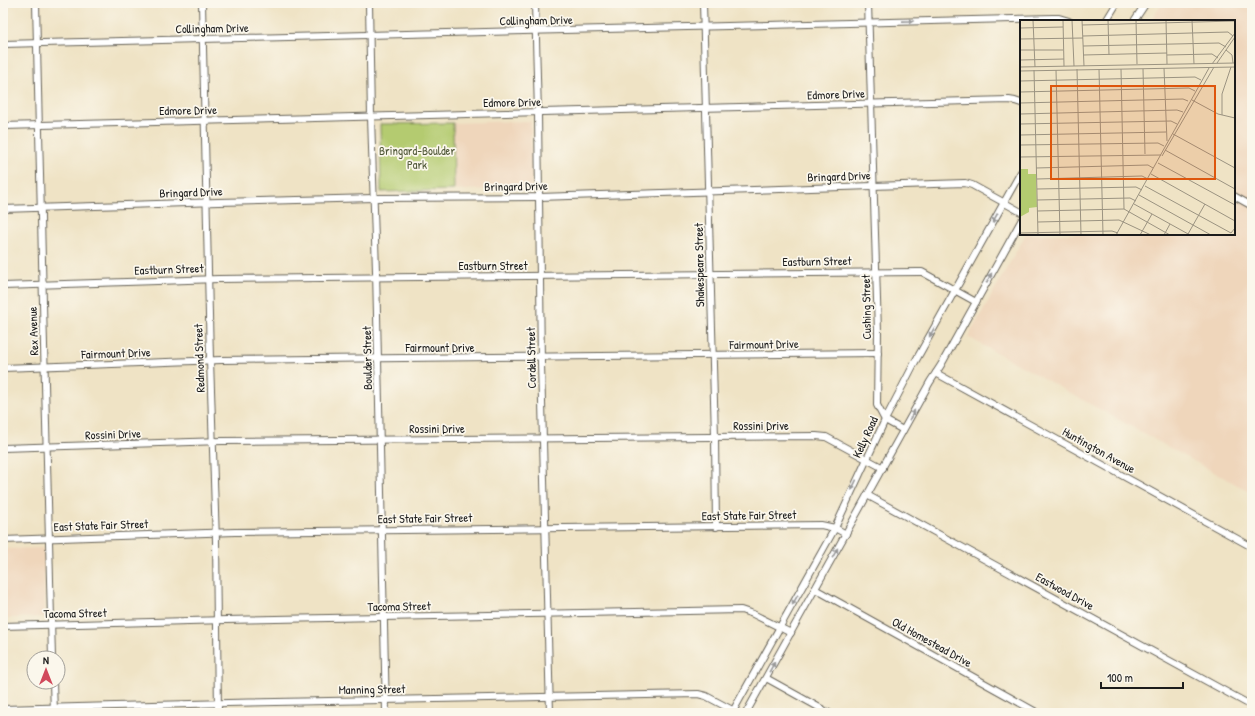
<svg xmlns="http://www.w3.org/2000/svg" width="1255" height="716" viewBox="0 0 1255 716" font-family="'Patrick Hand',sans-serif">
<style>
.built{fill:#efd6bb}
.park{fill:#b4cb70;stroke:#687446}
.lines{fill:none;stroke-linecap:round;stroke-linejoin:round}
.minor-casing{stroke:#666257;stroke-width:8}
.minor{stroke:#fff;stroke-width:6}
.oneway{fill:#999}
.labels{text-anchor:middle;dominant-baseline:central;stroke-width:3.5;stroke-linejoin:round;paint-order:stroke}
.street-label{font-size:12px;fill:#1c1c1c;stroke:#fbf7ec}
.park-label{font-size:12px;fill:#515939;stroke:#fbf7ec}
.inset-road{fill:none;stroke:#9b9381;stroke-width:1}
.view{fill:#de560d;fill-opacity:0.15;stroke:#de560d;stroke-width:2}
.inset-edge{fill:none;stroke:#1c1c1c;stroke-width:2}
</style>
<rect width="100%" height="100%" fill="#fbf7ec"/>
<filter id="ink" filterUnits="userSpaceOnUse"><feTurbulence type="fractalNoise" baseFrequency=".025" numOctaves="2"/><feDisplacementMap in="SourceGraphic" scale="8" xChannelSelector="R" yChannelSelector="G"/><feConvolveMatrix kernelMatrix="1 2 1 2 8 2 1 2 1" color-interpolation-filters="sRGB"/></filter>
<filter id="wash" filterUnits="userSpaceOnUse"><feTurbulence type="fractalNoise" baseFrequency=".012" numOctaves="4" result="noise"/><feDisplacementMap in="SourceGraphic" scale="16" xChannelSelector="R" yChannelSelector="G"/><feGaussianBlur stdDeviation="0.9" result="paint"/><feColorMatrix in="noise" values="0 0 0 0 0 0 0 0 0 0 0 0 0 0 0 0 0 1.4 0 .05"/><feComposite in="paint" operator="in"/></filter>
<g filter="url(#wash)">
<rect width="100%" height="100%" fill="#efe3c5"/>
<g class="built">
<polygon points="1163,3 1252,3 1252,493 968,337 1026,234 1234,234 1234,21 1150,21"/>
<polygon points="531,121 532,189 454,190 453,123"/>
<polygon points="44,548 45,617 3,618 3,549"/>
</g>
<polygon class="park" points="453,123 454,190 381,192 380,124"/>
</g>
<g filter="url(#ink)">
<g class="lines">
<defs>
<g id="minor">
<path d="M36,3C40,221 47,440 52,658"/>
<polyline points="202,3 210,360 216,541 218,713"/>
<polyline points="369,3 371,117 376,271 386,713"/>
<polyline points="535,3 538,113 541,363 550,713"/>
<polyline points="703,3 715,437 716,527"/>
<polyline points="868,3 878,332 877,405 885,420 903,430"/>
<polyline points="1106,21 1117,3"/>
<polyline points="1134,21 1146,3"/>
<polyline points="3,44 1053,18 1059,18 1069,21"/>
<polyline points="3,126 1009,100 1015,101 1021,103"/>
<polyline points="1234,196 1252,206"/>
<polyline points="3,209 218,202 374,198 539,197 965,183 972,185 1021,212"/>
<polyline points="3,286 219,279 919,272 922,272 976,302"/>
<polyline points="3,368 221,360 878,353"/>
<polyline points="936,373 1252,547"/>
<polyline points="3,448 222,441 816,436 826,437 883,468"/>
<polyline points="867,495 1252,706"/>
<polyline points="3,540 235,532 821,525 835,528 846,534"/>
<polyline points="815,589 1038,713"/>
<polyline points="3,626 226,620 741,610 753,614 791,633"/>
<polyline points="766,678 829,713"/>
<polyline points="53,682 54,713"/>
<polyline points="3,709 228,703 698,694 706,696 738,713"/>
<polyline points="732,713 835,528 885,420 915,362 1021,172"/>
<polyline points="746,713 930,382 941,365 1021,221"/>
</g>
</defs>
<use href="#minor" class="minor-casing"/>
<use href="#minor" class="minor"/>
</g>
<defs><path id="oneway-solid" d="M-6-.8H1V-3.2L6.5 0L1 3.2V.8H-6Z"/></defs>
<g class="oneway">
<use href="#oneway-solid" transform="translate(908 21) rotate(-1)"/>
<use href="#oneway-solid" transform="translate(995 218) rotate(119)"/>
<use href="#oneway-solid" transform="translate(989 278) rotate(-61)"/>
<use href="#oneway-solid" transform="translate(932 332) rotate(119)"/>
<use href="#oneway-solid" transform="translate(912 415) rotate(-61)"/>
<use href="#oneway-solid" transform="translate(854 485) rotate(115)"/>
<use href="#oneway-solid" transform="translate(835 553) rotate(-61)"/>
<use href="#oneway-solid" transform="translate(795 600) rotate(119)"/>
<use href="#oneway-solid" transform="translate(772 667) rotate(-61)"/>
</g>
</g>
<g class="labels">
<g class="street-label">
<text transform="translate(536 20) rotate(-1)">Collingham Drive</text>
<text transform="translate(212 28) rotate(-1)">Collingham Drive</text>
<text transform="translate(836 94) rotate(-2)">Edmore Drive</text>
<text transform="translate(512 102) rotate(-1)">Edmore Drive</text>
<text transform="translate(188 110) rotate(-1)">Edmore Drive</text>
<text transform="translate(839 176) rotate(-2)">Bringard Drive</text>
<text transform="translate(516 186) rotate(-1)">Bringard Drive</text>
<text transform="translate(191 192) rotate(-2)">Bringard Drive</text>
<text transform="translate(817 261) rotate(-1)">Eastburn Street</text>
<text x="493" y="265">Eastburn Street</text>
<text transform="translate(699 265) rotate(-91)">Shakespeare Street</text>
<text transform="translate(169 269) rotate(-2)">Eastburn Street</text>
<text transform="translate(866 307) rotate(-91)">Cushing Street</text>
<text transform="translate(33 331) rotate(-92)">Rex Avenue</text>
<text transform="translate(764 344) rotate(-1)">Fairmount Drive</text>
<text x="440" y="347">Fairmount Drive</text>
<text transform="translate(116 353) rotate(-2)">Fairmount Drive</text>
<text transform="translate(199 358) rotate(-92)">Redmond Street</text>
<text transform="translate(367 358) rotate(-91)">Boulder Street</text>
<text transform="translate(531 358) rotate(-91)">Cordell Street</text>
<text x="761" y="425">Rossini Drive</text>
<text x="437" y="428">Rossini Drive</text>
<text transform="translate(113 434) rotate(-2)">Rossini Drive</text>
<text transform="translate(865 437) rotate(-65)">Kelly Road</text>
<text transform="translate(1099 450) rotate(29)">Huntington Avenue</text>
<text transform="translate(749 515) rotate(-1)">East State Fair Street</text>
<text transform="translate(425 518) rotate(-1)">East State Fair Street</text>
<text transform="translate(101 525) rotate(-2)">East State Fair Street</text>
<text transform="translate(1065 591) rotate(29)">Eastwood Drive</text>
<text transform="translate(399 606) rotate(-1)">Tacoma Street</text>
<text transform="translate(75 613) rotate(-1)">Tacoma Street</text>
<text transform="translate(932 642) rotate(29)">Old Homestead Drive</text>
<text transform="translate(372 689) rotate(-1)">Manning Street</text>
</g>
<g class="park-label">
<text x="417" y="150">Bringard-Boulder<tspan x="417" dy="14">Park</tspan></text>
</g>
</g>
<g transform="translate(1020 20)">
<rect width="215" height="215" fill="#efe3c5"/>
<path d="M0,149H8V154H16L17,187L9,188V192L0,197Z" fill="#b4cb70"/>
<path class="inset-road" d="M13,0L15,47M43,0L44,46M52,0L54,46M62,0L64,46M88,0L89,35M116,0L117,44M146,0L147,44M172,0L174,44M62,5L215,1M0,8L43,7M63,16L208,12L213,16M0,19L63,18M63,26L199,23L206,27M0,30H43M206,30L212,35L213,43M63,35L147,33M147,35L192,34L198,38M0,40L44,39M197,43L215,17M192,44L215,13M0,47L215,43M144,48L147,121M57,49L61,215M79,49L83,215M101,49L104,189M123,49L125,134M14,50L18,215M36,50L40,215M0,51L215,47M0,61L175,57L181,60M0,72L169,68L175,71M172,80L198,94L215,98M0,83L163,79L168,81M0,94L157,90L163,92M202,95V74L211,47M0,104L151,101L157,104M153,114L215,148M0,115L146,112M0,125L138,123L144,126M145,130L215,169M142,136L194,47M0,137L141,135M138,143L215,185M16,148L128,145L133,148M131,154L215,201M17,159L122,156L128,159M125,166L211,213L215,208M17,169L116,167L122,170M119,175L191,215M17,180L110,178L116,181M114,184L170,215M17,191L104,189L150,215M18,202L99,200L131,215M0,213L92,211L98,213M168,214L185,184M96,215L189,48M120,215L132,194M144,215L150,204"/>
<path class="view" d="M31,66H195V159H31Z"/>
<rect width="215" height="215" class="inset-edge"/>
</g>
<rect width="1255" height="716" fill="none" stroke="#fbf7ec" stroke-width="16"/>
<g transform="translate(46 670)"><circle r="19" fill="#fbf7ec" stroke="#a29f99"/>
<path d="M0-3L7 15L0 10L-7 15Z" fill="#d1495b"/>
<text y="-6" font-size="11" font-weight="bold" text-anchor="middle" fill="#1c1c1c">N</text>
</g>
<path d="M1101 682v6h82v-6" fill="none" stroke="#1c1c1c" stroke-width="2"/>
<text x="1107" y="682" font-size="12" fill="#1c1c1c" stroke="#fbf7ec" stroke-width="3" paint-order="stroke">100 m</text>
</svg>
